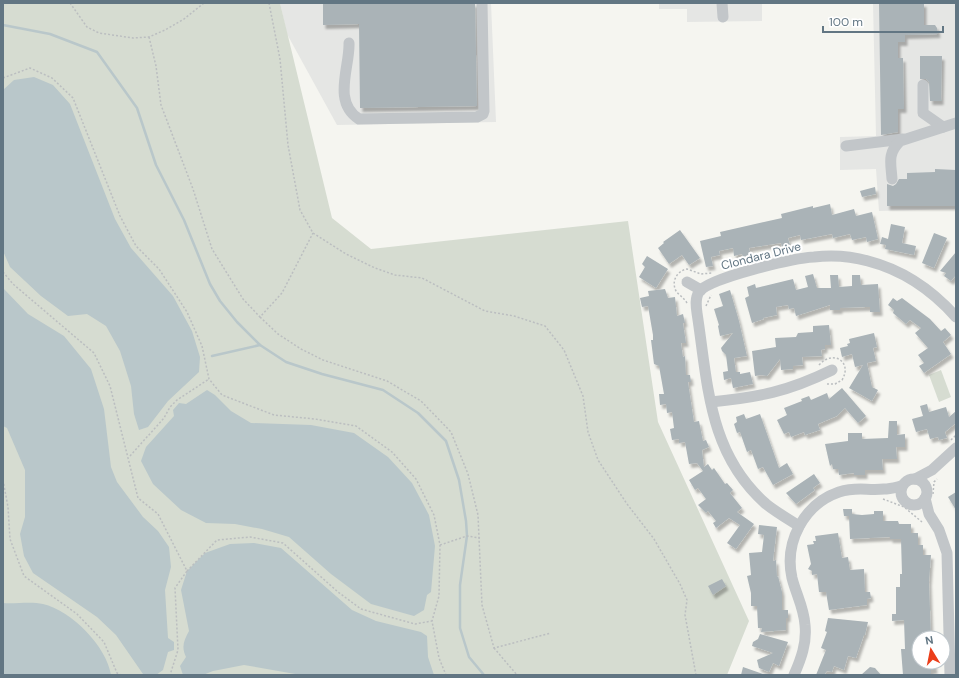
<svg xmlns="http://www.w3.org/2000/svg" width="959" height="678" viewBox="0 0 959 678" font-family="'DM Sans',sans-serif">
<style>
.built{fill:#e5e6e4}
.green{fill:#d6dcd1}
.water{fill:#b9c7ca}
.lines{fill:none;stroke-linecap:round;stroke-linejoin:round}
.stream{stroke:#b9c7ca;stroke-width:2.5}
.building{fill:#aab3b7;filter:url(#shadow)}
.path{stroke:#bbbec0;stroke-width:1.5;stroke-dasharray:2 2;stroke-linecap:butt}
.minor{stroke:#c2c6c9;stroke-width:11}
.labels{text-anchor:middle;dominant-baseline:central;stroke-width:4;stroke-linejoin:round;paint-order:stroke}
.street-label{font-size:12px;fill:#627683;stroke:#fff}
</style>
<defs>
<filter id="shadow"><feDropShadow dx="2.5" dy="4" stdDeviation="1" flood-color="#0004"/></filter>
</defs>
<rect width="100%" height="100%" fill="#f5f5f0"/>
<g class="built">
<polygon points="280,3 491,3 496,122 337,125 287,34"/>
<polygon points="659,3 762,3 762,21 687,22 687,9 659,9"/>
<polygon points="873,3 956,3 956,209 879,211 876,169 840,170 840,137 876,136"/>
</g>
<g class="green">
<polygon points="3,3 280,3 332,218 371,249 628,221 658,422 749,621 727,675 3,675"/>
<polygon points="941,370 951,397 939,402 929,375"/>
</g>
<g class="water">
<polygon points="34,77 53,85 70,104 115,219 131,248 173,296 192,331 200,357 199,372 168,401 148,427 139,430 134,414 131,386 120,351 106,326 87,314 68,316 41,296 10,267 3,251 3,90 14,80"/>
<polygon points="3,288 28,314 64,336 91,369 104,409 111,467 117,482 143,517 158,531 169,547 171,567 165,590 168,638 174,642 174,650 168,652 163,670 156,675 143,674 116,635 97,617 33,573 24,556 20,534 25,517 25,470 7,428 3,426"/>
<polygon points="207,390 215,395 231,411 251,423 311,425 354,433 388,457 412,483 429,515 435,546 431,592 427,595 424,610 414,616 371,604 331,574 289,537 262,529 235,524 206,523 181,510 153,484 141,461 146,447 174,416 173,410 179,403 186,404"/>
<path d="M254,543L281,548L352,610L376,621L421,632L427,636L428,657L434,675H301L244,665L213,671L203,675H183L180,666L186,657C181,647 184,640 189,631L181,590L187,571L205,553L230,544Z"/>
<path d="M3,603C16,604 31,601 43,604C71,610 107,647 111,675H3Z"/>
</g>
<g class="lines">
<g class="stream">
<polyline points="3,25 50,34 97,52 137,108 156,165 184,220 210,284 220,301 237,322 260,345 286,362 322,374 383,390 418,413 446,441 459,480 466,521 467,536 460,585 460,628 469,657 484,675"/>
<polyline points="212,356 260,345"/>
</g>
</g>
<g class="building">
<polygon points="323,3 475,3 477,106 360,108 359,24 323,25"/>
<polygon points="879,3 924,3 924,25 935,25 937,28 938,34 905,35 905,42 898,42 898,58 903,58 904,109 898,109 898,132 881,135"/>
<polygon points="920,56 942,56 941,101 930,101 929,82 926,79 920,79"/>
<polygon points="935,169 956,170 956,206 887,206 887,184 893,186 896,184 899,179 907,179 907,173 935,172"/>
<polygon points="875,187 876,194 862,197 860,191"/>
<polygon points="830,204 832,215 854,209 856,216 872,212 878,239 867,242 866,237 852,240 850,234 833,238 832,234 801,240 800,235 788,238 790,245 782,247 781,243 749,248 751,255 743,257 742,254 734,256 733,248 719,251 720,255 711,257 713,266 706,267 700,241 721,236 720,232 782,218 781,214 813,206 813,208"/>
<polygon points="891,224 905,227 902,243 916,246 914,255 885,249 886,245 880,244 882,237 888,239"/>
<polygon points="680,230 700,258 689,265 682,255 669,264 658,248 664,243 663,242"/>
<polygon points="934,233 947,238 934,268 922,263"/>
<polygon points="956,252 956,275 951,281 944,276 946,273 940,271"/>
<polygon points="647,256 668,269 656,288 639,277 645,267 642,264"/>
<polygon points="813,274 817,288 831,288 830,275 838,275 839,287 852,286 852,275 860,275 861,285 878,284 880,312 870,312 870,307 865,307 840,308 840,310 830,310 830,305 796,316 794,308 789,309 788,305 776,307 777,315 763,318 764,319 752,323 745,298 749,296 747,287 755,284 756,288 793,279 796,290 808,287 805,276"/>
<polygon points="665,289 668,298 675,297 677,316 683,314 685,323 683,323 686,343 681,343 683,357 685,356 686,375 690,375 691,382 688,382 694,422 699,421 703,441 706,440 709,447 702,450 704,467 708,464 712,470 714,468 725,484 727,483 733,490 730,493 742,508 737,512 754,524 736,549 727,543 740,525 729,518 716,528 713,523 716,521 708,511 706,513 698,505 706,499 698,488 695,490 689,480 703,471 697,463 689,464 685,442 679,443 679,439 672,440 670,429 674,428 672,412 667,413 666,404 660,405 659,394 664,394 659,366 654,364 651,340 653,340 653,335 648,306 642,307 640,298 649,296 648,291"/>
<polygon points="730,290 739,321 747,356 734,358 736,372 740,372 740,374 750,372 753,384 733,388 731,378 724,380 723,372 728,371 726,355 722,351 721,348 733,333 720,336 718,326 719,325 714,309 723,306 719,294"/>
<polygon points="893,298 897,301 902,298 930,319 941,331 945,328 951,335 943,342 951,354 924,373 919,366 924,363 918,355 928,348 915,333 921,328 910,320 906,324 893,313 894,310 888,305"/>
<polygon points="829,325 831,345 825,345 825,349 821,350 822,356 802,357 803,365 793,366 793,369 781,370 780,359 767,376 761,375 755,376 752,351 776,347 775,338 796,337 798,333 813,332 813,326"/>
<polygon points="874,333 877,347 873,348 876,361 867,363 872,387 878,390 872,401 849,388 863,365 855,367 852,354 842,357 840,348 848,346 847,344 850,343 849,339"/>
<polygon points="842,388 866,416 858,423 845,408 837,416 818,424 820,430 805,435 804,432 791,437 789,432 784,434 777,420 787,415 784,408 802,401 801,399 809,396 811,400 827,393 829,399"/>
<polygon points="927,404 929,412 946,407 949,417 956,411 956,423 945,432 947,438 939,440 938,437 930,439 927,429 916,432 912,419 923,416 920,406"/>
<polygon points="744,414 746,419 760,414 779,468 787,463 793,474 773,485 763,467 758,469 751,450 747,452 740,432 737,433 734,424 737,422 736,417"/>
<polygon points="889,421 897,421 897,435 905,434 905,447 896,447 897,459 882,459 883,470 865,470 865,475 854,475 854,473 839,475 838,469 833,469 832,464 830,466 825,444 848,441 848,433 862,433 862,439 888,438"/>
<polygon points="814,474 820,483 813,488 815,490 796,504 786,493"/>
<polygon points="956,492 956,510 948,497"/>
<polygon points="843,509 852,509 852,514 862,515 874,514 874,511 883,511 883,521 898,521 899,524 911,524 911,533 918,533 918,545 923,545 923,555 931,555 929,582 931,638 919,638 919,662 934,662 935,670 931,670 931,675 903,675 901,649 905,649 904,620 892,621 892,614 896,614 896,587 900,587 900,574 902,574 901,539 890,539 890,537 850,539 849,516 844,516"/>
<polygon points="759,525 777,527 773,561 776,560 777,577 778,576 782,592 782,610 788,610 788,618 786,618 786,630 761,632 762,628 758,628 757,606 751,606 751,593 747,576 751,575 749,553 762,552 764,535 758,534"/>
<polygon points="838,533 842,558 848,557 850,570 864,569 865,592 870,592 871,598 867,599 867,605 829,610 826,592 819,592 817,574 812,575 812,571 808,569 811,564 807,545 814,544 813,541 816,541 815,536"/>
<polygon points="722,579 726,586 713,595 708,586"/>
<polygon points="828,618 868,622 865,635 864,635 856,658 848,656 844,670 834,666 832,672 827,671 824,675 816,675 826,650 821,648 827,632 825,631"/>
<polygon points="760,634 788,642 779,666 773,663 769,672 759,668 757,660 773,653 752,646 753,642 758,639"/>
<polygon points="743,667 763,674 763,675 741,675"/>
<polygon points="870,667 875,668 881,675 861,675"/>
</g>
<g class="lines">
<g class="path">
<polyline points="70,3 87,27 99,33 133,38 149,37 165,30 184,19 204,3"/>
<polyline points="269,3 280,59 288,145 300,210 313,233 346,254 375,268 395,275 422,278 485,311 514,316 545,326 564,350 583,396 588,432 598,460 627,504 654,539 680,584 687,600 685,615 696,675"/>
<polyline points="149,37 156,66 161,105 193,189 212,249 243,299 260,317 282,293 313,233"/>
<polyline points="3,78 30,68 52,78 73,98 120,216 136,246 159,269 187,312 202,346 209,379 222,395 274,415 315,419 356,426 392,452 416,479 434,515 440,545 439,596 432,621"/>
<polyline points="3,272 13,284 94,353 110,386 138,498 158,514 187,571 175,588 178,650 170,675"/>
<path d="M687,303C684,298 679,295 676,291C671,281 677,271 687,269L701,274L712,273"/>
<polyline points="706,306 711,295"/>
<polyline points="260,317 278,334 301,349 323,360 387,381 421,401 451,432 468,474 478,515 482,605 494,648 551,633"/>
<path d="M819,365C833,349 853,362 842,380L835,384H826"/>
<polyline points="951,440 956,435"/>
<polyline points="130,456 164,418 170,407 177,400 209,379"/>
<polyline points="3,480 8,507 10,539 24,576 77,614 104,642 117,673 121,675"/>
<polyline points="933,494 934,482 937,479"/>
<polyline points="883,499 904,507 922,522"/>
<polyline points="440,545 467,536 480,538"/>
<polyline points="187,571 217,540 250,537 283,543 338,592 361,609 415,624 432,621 439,658 446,675"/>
<polyline points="494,648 517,675"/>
</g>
<g class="minor">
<polyline points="722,3 723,17"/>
<path d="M349,43C350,67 332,102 359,119L477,117L483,114L484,111L482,3"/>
<polyline points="923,85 923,113 943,127"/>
<polyline points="846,146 903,139"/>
<path d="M892,179C891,163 887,154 900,141L956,123"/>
<polyline points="687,282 701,290"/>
<path d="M711,402C759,397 787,392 832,370"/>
<polyline points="915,479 932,470 956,448"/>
<circle cx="914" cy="492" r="13"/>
<polyline points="925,498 929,514 939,530 947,553 950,675"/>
<path d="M799,526C788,519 776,512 766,504C708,453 708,384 697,313C696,306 695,298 699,292C708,278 794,258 814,257C832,255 850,256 868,261C903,270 932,290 956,317"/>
<path d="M794,675C801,659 807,643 805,625C804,608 796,594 792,578C784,542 804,504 839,492C858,486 867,491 884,489C890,489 897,487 902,486"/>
</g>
</g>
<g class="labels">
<g class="street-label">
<text transform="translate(761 256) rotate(-14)">Clondara Drive</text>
</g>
</g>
<rect width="959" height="678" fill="none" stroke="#627683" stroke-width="8"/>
<g transform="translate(931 650) rotate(350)"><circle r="19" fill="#ffffff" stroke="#c0c8cd"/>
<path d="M0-3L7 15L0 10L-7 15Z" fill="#eb3e1a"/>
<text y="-6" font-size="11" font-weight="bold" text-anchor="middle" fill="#627683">N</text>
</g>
<path d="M823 26v6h120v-6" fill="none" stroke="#627683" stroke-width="2"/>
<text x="829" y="26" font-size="12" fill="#627683" stroke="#ffffff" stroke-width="3" paint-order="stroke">100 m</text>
</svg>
